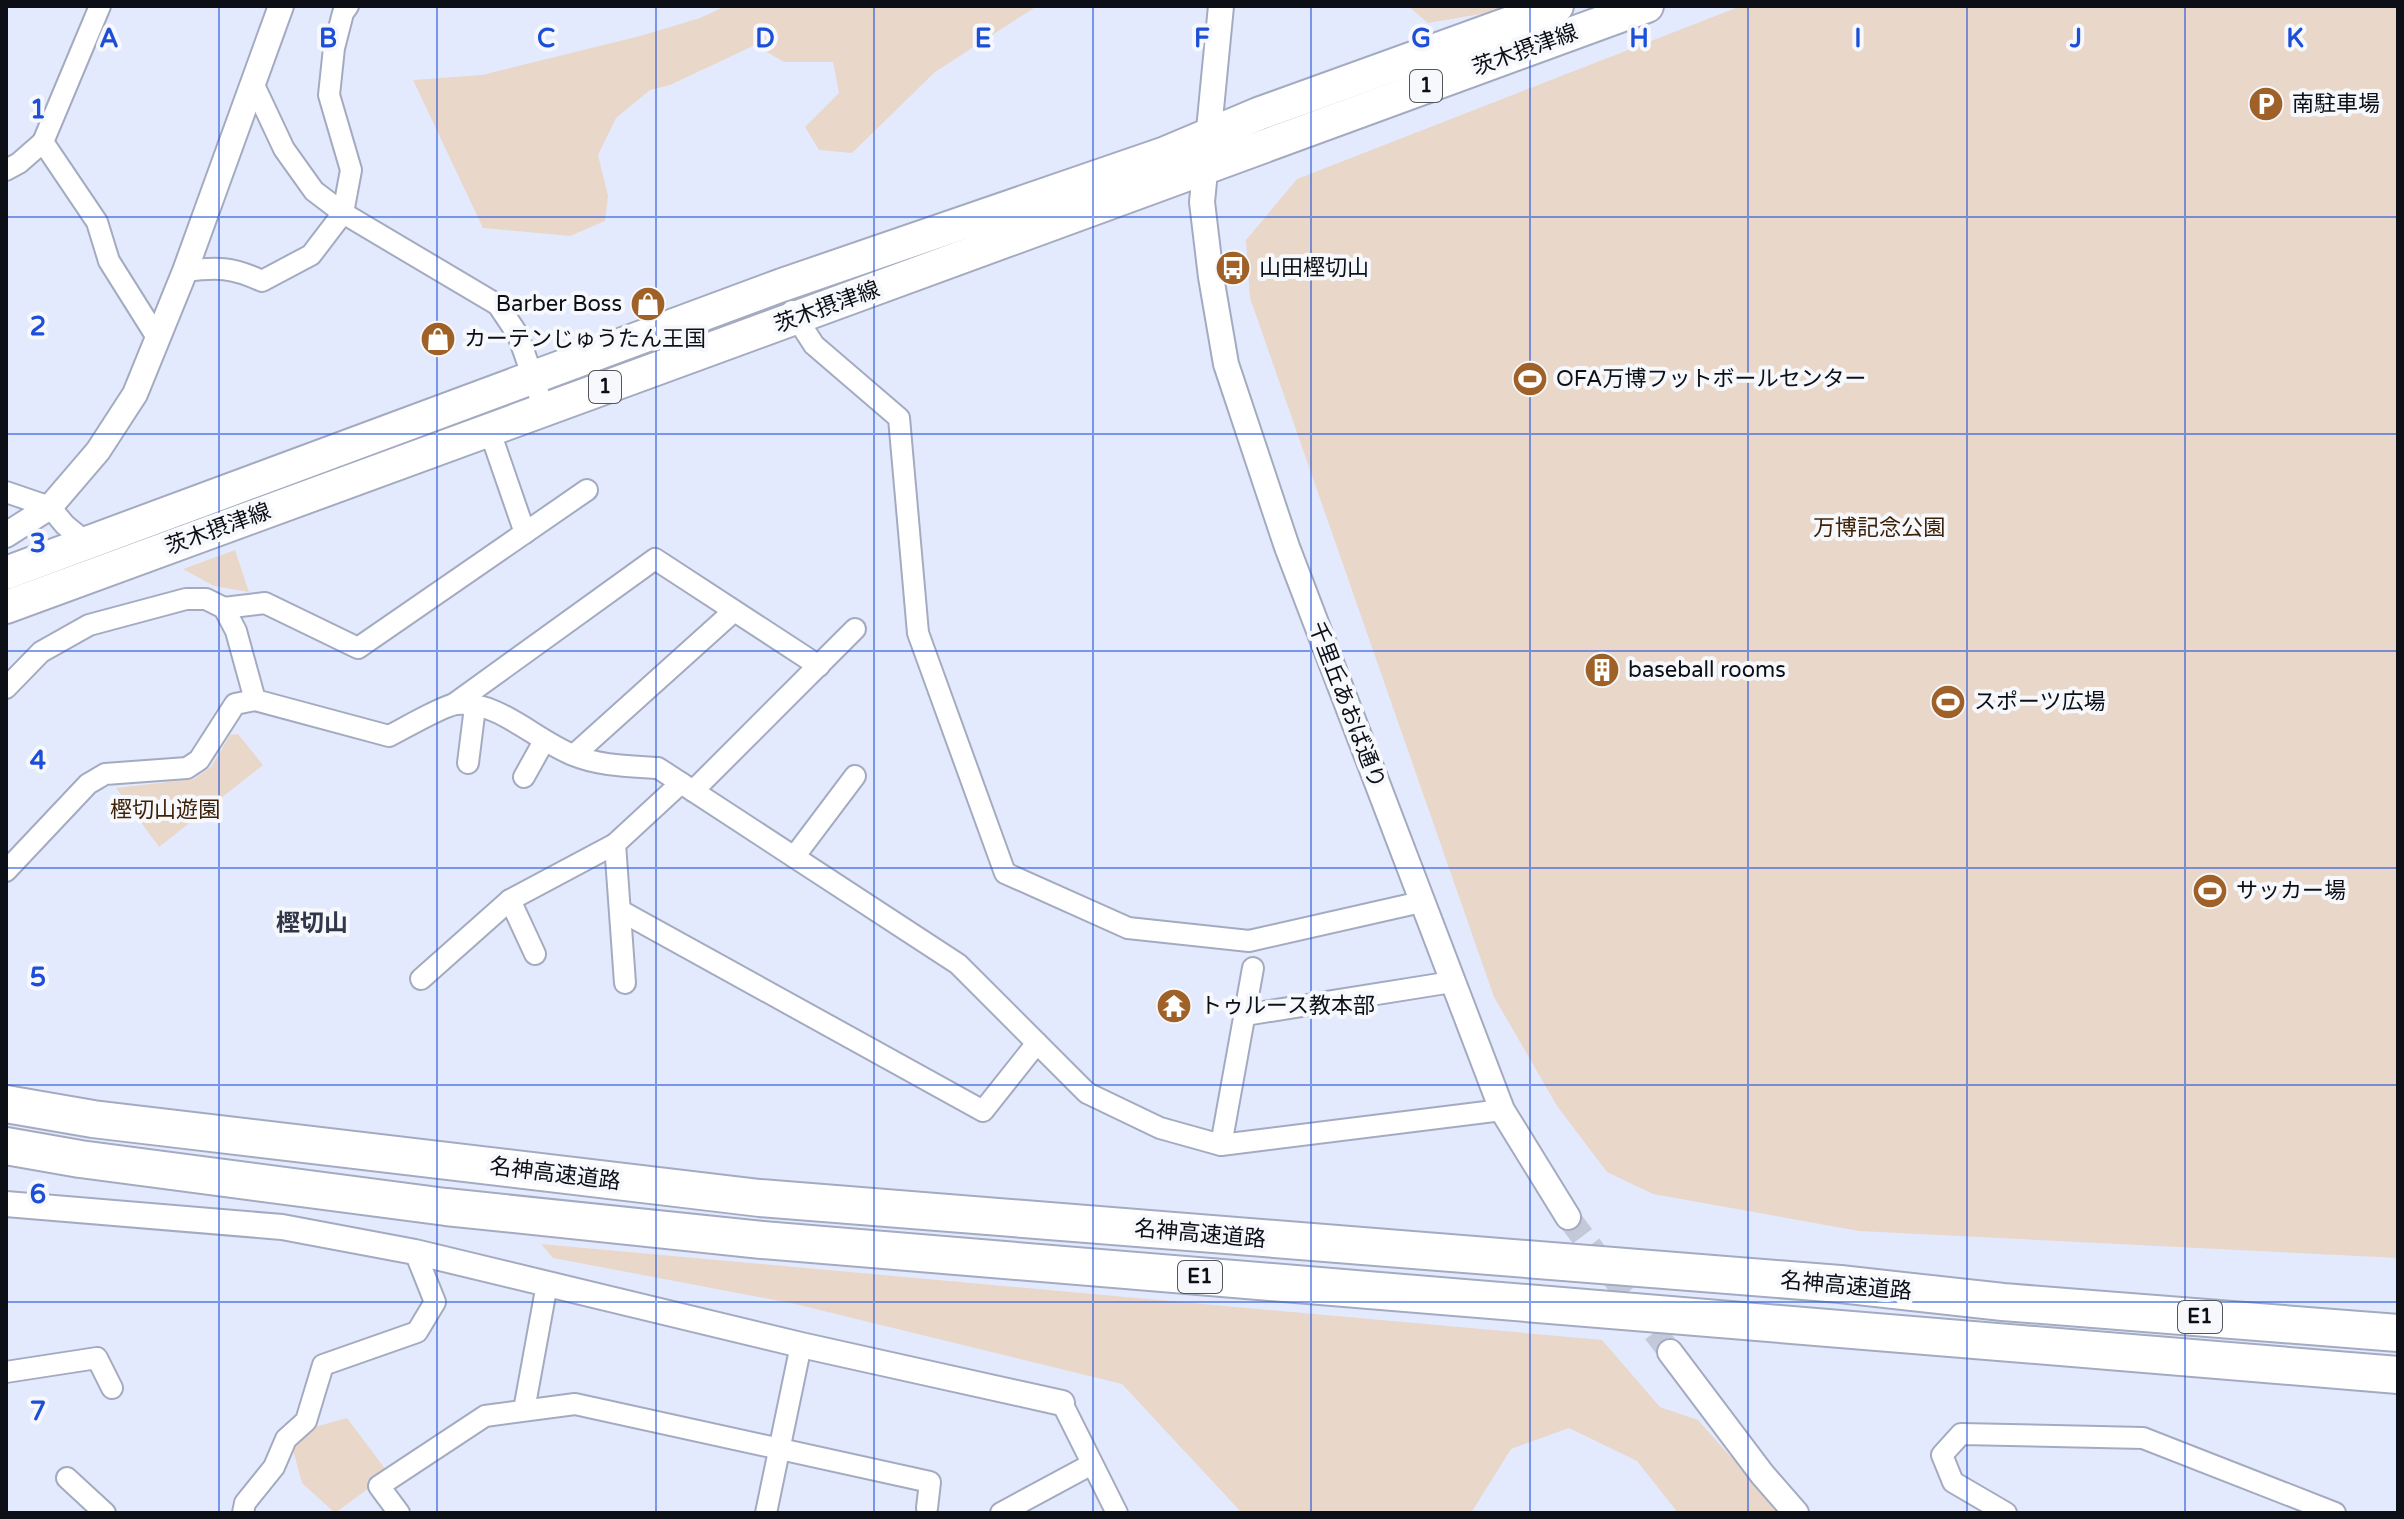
<svg xmlns="http://www.w3.org/2000/svg" width="2404" height="1519" viewBox="0 0 2404 1519" font-family="'Varela Round','Noto Sans JP',sans-serif">
<style>
.green{fill:#e9d7ca}
.lines{fill:none;stroke-linecap:round;stroke-linejoin:round}
.tertiary-tunnel{stroke:#c4c9da;stroke-width:24;stroke-dasharray:24 12;stroke-linecap:butt}
.minor-casing{stroke:#a4abc1;stroke-width:24}
.tertiary-casing{stroke:#a4abc1;stroke-width:28}
.primary-casing{stroke:#a4abc1;stroke-width:36}
.motorway-casing{stroke:#a4abc1;stroke-width:40}
.minor{stroke:#fff;stroke-width:20}
.tertiary{stroke:#fff;stroke-width:24}
.primary{stroke:#fff;stroke-width:32}
.motorway{stroke:#fff;stroke-width:36}
.grid{fill:none;stroke:#1d4ed8;stroke-width:2;stroke-opacity:0.55}
.labels{text-anchor:middle;dominant-baseline:central;stroke-width:8;stroke-linejoin:round;paint-order:stroke}
.shield{fill:#f6f8fc;stroke:#52555b;stroke-width:2}
.shield-label{font-size:20px;font-weight:bold;fill:#0c0f16}
.street-label{font-size:22px;fill:#0c0f16;stroke:#f6f8fc}
.poi-label{font-size:22px;fill:#0c0f16;stroke:#f6f8fc;text-anchor:start}
.park-label{font-size:22px;fill:#3e2207;stroke:#f6f8fc}
.neighbourhood-label{font-size:24px;font-weight:bold;fill:#313648;stroke:#f6f8fc}
.grid-label{font-size:26px;text-anchor:middle;font-weight:bold;fill:#1d4ed8;stroke:#f6f8fc;stroke-width:8;stroke-linejoin:round;paint-order:stroke}
</style>
<rect width="100%" height="100%" fill="#e4eafd"/>
<g class="green">
<polygon points="726,6 1037,6 935,72 852,153 819,150 805,127 839,93 833,62 784,62 755,45 670,85 650,90 616,118 598,155 608,196 605,221 570,236 483,228 413,80 482,75 640,36 700,18"/>
<polygon points="1408,6 1527,6 1428,23"/>
<polygon points="1741,6 2398,6 2398,1258 1859,1231 1653,1194 1607,1172 1557,1106 1494,997 1250,298 1246,240 1297,179"/>
<polygon points="769,305 773,310 563,387 565,381"/>
<polygon points="235,550 249,592 214,586 183,569"/>
<polygon points="238,734 263,765 159,847 116,788 194,779 211,767 230,735"/>
<polygon points="541,1244 1602,1340 1660,1407 1698,1420 1728,1454 1791,1513 1678,1513 1637,1461 1569,1428 1511,1449 1471,1513 1242,1513 1122,1384 791,1303 553,1258"/>
<polygon points="347,1418 386,1470 367,1481 369,1488 335,1513 302,1483 291,1443 311,1428"/>
</g>
<g class="lines">
<polyline class="tertiary-tunnel" points="1568,1217 1670,1352"/>
<defs>
<g id="minor">
<polyline points="253,83 284,149 314,191 343,213 498,305 518,335 544,409"/>
<polyline points="43,142 97,222 109,261 158,339"/>
<polyline points="6,170 19,163 43,142 100,6"/>
<path d="M185,271C217,267 232,267 262,281L311,255L343,213L351,170L329,95L334,48L343,13L348,6"/>
<polyline points="792,311 814,345 899,418 918,633 1005,873 1128,928 1249,941 1421,902"/>
<polyline points="489,429 525,533"/>
<polyline points="6,492 50,507 65,525 87,543"/>
<polyline points="224,608 265,603 358,648 587,490"/>
<path d="M6,688L41,652L89,625L186,599H206L224,608L236,631L255,700L389,736C403,729 442,706 456,704C498,700 535,740 573,755C600,766 629,766 658,768L958,964L1087,1093L1160,1128L1221,1145L1502,1110"/>
<polyline points="454,704 655,559 819,666"/>
<polyline points="574,755 734,611"/>
<polyline points="468,763 475,707"/>
<polyline points="524,777 544,741"/>
<polyline points="693,791 855,629"/>
<polyline points="615,844 625,983"/>
<polyline points="794,857 855,776"/>
<polyline points="6,871 88,784 105,774 187,768 199,760 235,704 255,700"/>
<polyline points="510,900 535,954"/>
<polyline points="621,911 983,1111 1037,1043"/>
<polyline points="421,979 510,900 615,844 681,783"/>
<polyline points="1245,1015 1452,982"/>
<polyline points="1221,1145 1253,968"/>
<polyline points="6,1372 97,1358 112,1388"/>
<polyline points="1062,1403 1117,1513"/>
<polyline points="524,1410 547,1284"/>
<polyline points="67,1478 105,1513"/>
<polyline points="243,1513 245,1503 274,1467 286,1439 306,1421 323,1365 417,1332 435,1302 415,1252"/>
<polyline points="399,1513 379,1486 485,1416 575,1404 930,1482 927,1508"/>
<polyline points="766,1513 801,1345"/>
<polyline points="1001,1513 1092,1464"/>
<polyline points="2006,1513 1953,1482 1942,1455 1961,1434 2143,1438 2335,1513"/>
</g>
<g id="tertiary">
<polyline points="1221,6 1202,202 1211,277 1226,364 1287,547 1502,1110 1568,1217"/>
<polyline points="6,535 50,507 98,451 135,394 185,271 281,6"/>
<polyline points="6,1204 282,1227 415,1252 801,1345 1062,1403"/>
<polyline points="1670,1352 1762,1474 1796,1513"/>
</g>
<g id="primary">
<polyline points="6,573 782,285 1163,154 1258,114 1557,6"/>
<polyline points="6,607 1647,6"/>
</g>
<g id="motorway">
<polyline points="6,1104 93,1119 760,1198 1840,1284 2003,1302 2398,1333"/>
<polyline points="6,1146 80,1159 446,1207 762,1240 2398,1375"/>
</g>
</defs>
<use href="#minor" class="minor-casing"/>
<use href="#tertiary" class="tertiary-casing"/>
<use href="#primary" class="primary-casing"/>
<use href="#motorway" class="motorway-casing"/>
<use href="#minor" class="minor"/>
<use href="#tertiary" class="tertiary"/>
<use href="#primary" class="primary"/>
<use href="#motorway" class="motorway"/>
</g>
<path class="grid" d="M219,6V1513M437,6V1513M656,6V1513M874,6V1513M1093,6V1513M1311,6V1513M1530,6V1513M1748,6V1513M1967,6V1513M2185,6V1513M6,217H2398M6,434H2398M6,651H2398M6,868H2398M6,1085H2398M6,1302H2398"/>
<defs>
<symbol id="parking-disc" viewBox="-11 -11 22 22"><circle r="9.5" fill="#9f6127" stroke="#f6f8fc"/><path d="M-3.5-5.5H1a3.5 3.5 0 0 1 0 7H-1V5.5H-3.5ZM-1-3.4V-.6H.8a1.4 1.4 0 0 0 0-2.8Z" fill="#fff"/></symbol>
<symbol id="bus-disc" viewBox="-11 -11 22 22"><circle r="9.5" fill="#9f6127" stroke="#f6f8fc"/><path d="M-5-6H5V4H4V6H2V4H-2V6H-4V4H-5ZM-3.5-4V0h7V-4ZM-3.5 1.2v1.5H-2V1.2ZM2 1.2v1.5H3.5V1.2Z" fill="#fff"/></symbol>
<symbol id="shop-disc" viewBox="-11 -11 22 22"><circle r="9.5" fill="#9f6127" stroke="#f6f8fc"/><path d="M-5-2.5h2.3a2.7 3.5 0 0 1 5.4 0H5L5.5 6h-11ZM-1.5-2.5h3a1.5 2.3 0 0 0-3 0Z" fill="#fff"/></symbol>
<symbol id="stadium-disc" viewBox="-11 -11 22 22"><circle r="9.5" fill="#9f6127" stroke="#f6f8fc"/><path d="M0-5a6.5 5 0 1 0 0 10a6.5 5 0 1 0 0-10ZM-3.5-1.8h7v3.6h-7Z" fill="#fff"/></symbol>
<symbol id="building-disc" viewBox="-11 -11 22 22"><circle r="9.5" fill="#9f6127" stroke="#f6f8fc"/><path d="M-4-6H4V6H1V3H-1V6H-4ZM-2.5-4.3h1.7v1.8h-1.7ZM.8-4.3h1.7v1.8H.8ZM-2.5-1h1.7V.8h-1.7ZM.8-1h1.7V.8H.8Z" fill="#fff"/></symbol>
<symbol id="temple-disc" viewBox="-11 -11 22 22"><circle r="9.5" fill="#9f6127" stroke="#f6f8fc"/><path d="M0-6L5-2H3V0L6.5 2.5H4V6H1.5V3h-3V6H-4V2.5H-6.5L-3 0V-2H-5Z" fill="#fff"/></symbol>
</defs>
<g fill-rule="evenodd">
<use href="#parking-disc" x="2246" y="84" width="40" height="40"/>
<use href="#bus-disc" x="1213" y="248" width="40" height="40"/>
<use href="#shop-disc" x="628" y="284" width="40" height="40"/>
<use href="#shop-disc" x="418" y="319" width="40" height="40"/>
<use href="#stadium-disc" x="1510" y="359" width="40" height="40"/>
<use href="#building-disc" x="1582" y="650" width="40" height="40"/>
<use href="#stadium-disc" x="1928" y="682" width="40" height="40"/>
<use href="#stadium-disc" x="2190" y="871" width="40" height="40"/>
<use href="#temple-disc" x="1154" y="986" width="40" height="40"/>
</g>
<g class="labels">
<g class="shield">
<rect x="1410" y="70" width="32" height="32" rx="6"/>
<rect x="589" y="371" width="32" height="32" rx="6"/>
<rect x="1178" y="1261" width="44" height="32" rx="6"/>
<rect x="2178" y="1301" width="44" height="32" rx="6"/>
</g>
<g class="shield-label">
<text x="1426" y="86">1</text>
<text x="605" y="387">1</text>
<text x="1200" y="1277">E1</text>
<text x="2200" y="1317">E1</text>
</g>
<g class="street-label">
<text transform="translate(1525 50) rotate(-20)">茨木摂津線</text>
<text transform="translate(827 307) rotate(-20)">茨木摂津線</text>
<text transform="translate(218 529) rotate(-20)">茨木摂津線</text>
<text transform="translate(1347 705) rotate(69)">千里丘あおば通り</text>
<text transform="translate(555 1174) rotate(7)">名神高速道路</text>
<text transform="translate(1200 1234) rotate(5)">名神高速道路</text>
<text transform="translate(1846 1286) rotate(5)">名神高速道路</text>
</g>
<g class="poi-label">
<text x="2292" y="104">南駐車場</text>
<text x="1259" y="268">山田樫切山</text>
<text x="622" y="304" text-anchor="end">Barber Boss</text>
<text x="464" y="339">カーテンじゅうたん王国</text>
<text x="1556" y="379">OFA万博フットボールセンター</text>
<text x="1628" y="670">baseball rooms</text>
<text x="1974" y="702">スポーツ広場</text>
<text x="2236" y="891">サッカー場</text>
<text x="1200" y="1006">トゥルース教本部</text>
</g>
<g class="park-label">
<text x="1879" y="528">万博記念公園</text>
<text x="165" y="810">樫切山遊園</text>
</g>
<g class="neighbourhood-label">
<text x="312" y="923">樫切山</text>
</g>
</g>
<g class="grid-label">
<text x="109" y="47">A</text>
<text x="328" y="47">B</text>
<text x="546" y="47">C</text>
<text x="765" y="47">D</text>
<text x="983" y="47">E</text>
<text x="1202" y="47">F</text>
<text x="1421" y="47">G</text>
<text x="1639" y="47">H</text>
<text x="1858" y="47">I</text>
<text x="2076" y="47">J</text>
<text x="2295" y="47">K</text>
<text x="38" y="118">1</text>
<text x="38" y="335">2</text>
<text x="38" y="552">3</text>
<text x="38" y="769">4</text>
<text x="38" y="986">5</text>
<text x="38" y="1203">6</text>
<text x="38" y="1420">7</text>
</g>
<rect width="2404" height="1519" fill="none" stroke="#0c0f16" stroke-width="16"/>
</svg>
